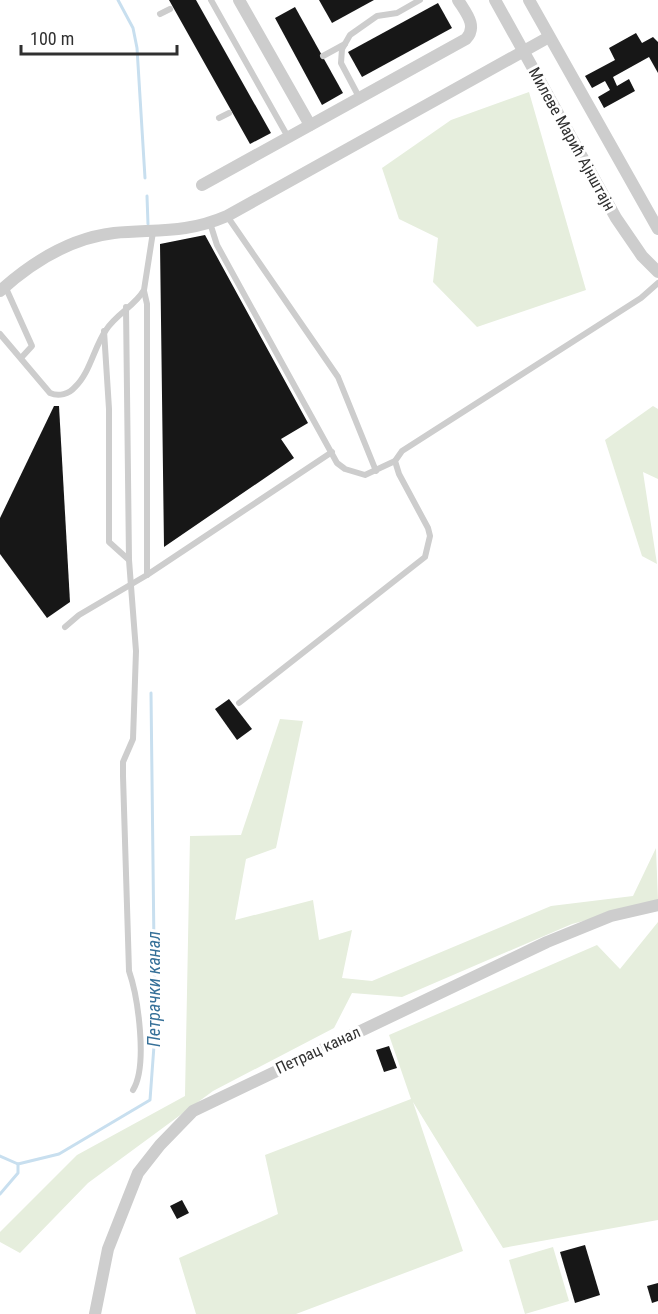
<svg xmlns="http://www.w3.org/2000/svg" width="658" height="1314" viewBox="0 0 658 1314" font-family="'Roboto Condensed',sans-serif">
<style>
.green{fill:#e6eedd}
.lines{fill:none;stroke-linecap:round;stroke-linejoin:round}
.stream{stroke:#c8dfef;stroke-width:3}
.building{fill:#171717}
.service{stroke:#cdcdcd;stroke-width:6}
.minor{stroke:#cdcdcd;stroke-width:12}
.labels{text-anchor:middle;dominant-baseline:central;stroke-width:6;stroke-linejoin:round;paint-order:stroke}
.street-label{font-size:16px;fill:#303030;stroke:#fff}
.water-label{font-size:18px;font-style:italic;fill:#377199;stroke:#fff}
</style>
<rect width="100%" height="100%" fill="#fff"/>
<g class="green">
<polygon points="529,92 586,290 477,327 433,282 438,238 399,219 382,168 451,120"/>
<polygon points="653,406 658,409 658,479 643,472 657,564 642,556 605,440"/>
<polygon points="280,719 303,721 276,848 246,859 235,920 313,900 319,940 352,930 342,978 372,981 551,906 633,896 656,848 658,901 572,924 402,997 352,993 334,1028 213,1091 88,1183 20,1253 0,1242 0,1232 77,1155 185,1096 190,836 241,835"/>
<polygon points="658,922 658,1220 503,1248 413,1102 463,1251 296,1314 196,1314 179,1258 278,1214 265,1155 411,1099 389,1035 597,945 620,969"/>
<polygon points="553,1247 569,1301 525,1314 509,1260"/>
</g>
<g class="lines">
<g class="stream">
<polyline points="118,0 133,28 137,48 145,178"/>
<polyline points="147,196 148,224"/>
<polyline points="0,1156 18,1164"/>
<polyline points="18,1164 59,1154 150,1100 155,1032 151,693"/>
<polyline points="0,1194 18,1173 18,1164"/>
</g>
</g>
<g class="building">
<polygon points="169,0 196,0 271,133 250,144"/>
<polygon points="319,0 374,0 332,23"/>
<polygon points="438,3 452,28 362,77 348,52"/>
<polygon points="295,7 343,93 322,105 275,18"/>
<polygon points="636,33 642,43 653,37 658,42 658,73 649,57 613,77 617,86 629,79 635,91 604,108 598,97 610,90 605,81 592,88 585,76 615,60 609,48"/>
<polygon points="205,235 308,423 281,439 294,458 164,547 160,244"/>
<polygon points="54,406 59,406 70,602 47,618 0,554 0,518"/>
<polygon points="229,699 252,729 237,740 215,709"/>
<polygon points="389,1046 397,1068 384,1072 376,1050"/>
<polygon points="182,1200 189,1213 177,1219 170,1206"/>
<polygon points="585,1245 600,1295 575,1303 560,1252"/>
<polygon points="658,1283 658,1301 652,1303 647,1286"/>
</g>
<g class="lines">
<g class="service">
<polyline points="211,0 288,137"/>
<polyline points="160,14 170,9"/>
<polyline points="323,56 345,44"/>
<polyline points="359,97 341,63 342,49 350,35 377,16 397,13 420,0"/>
<polyline points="219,118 229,113"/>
<polyline points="227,216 338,377 376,471"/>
<polyline points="210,223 217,245 337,463 345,469 365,475 395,461"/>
<polyline points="5,286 32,346 21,358"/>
<polyline points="144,291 147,304 147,575"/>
<polyline points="126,307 129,560"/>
<path d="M104,331L109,409V542L129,560L136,651L133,739L123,762V776L129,971C138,997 148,1066 133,1090"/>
<path d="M0,334L50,393C59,397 69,394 75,387C90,373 94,347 106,330C116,314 135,306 144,290L153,232"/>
<polyline points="65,627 79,615 147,575 332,452"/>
<polyline points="239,703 425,557 430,536 428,528 399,474 395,461 402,451 641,298 658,283"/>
</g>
<g class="minor">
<polyline points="239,0 310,125"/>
<polyline points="495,0 616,218 642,256 658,272"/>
<polyline points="529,0 658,229"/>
<path d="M202,185L466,39C478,26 466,13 458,0"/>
<path d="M0,291C31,263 71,238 114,233C157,229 185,234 227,216L549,37"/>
<polyline points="95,1314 108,1249 138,1173 160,1145 193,1111 547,942 611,916 658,905"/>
</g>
</g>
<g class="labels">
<g class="street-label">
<text transform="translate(572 139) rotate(61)">Милеве Марић Ајнштајн</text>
<text transform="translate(318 1050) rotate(-25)">Петрац канал</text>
</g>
<g class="water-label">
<text transform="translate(153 989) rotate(-90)">Петрачки канал</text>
</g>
</g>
<path d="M21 45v9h156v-9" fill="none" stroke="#303030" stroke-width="3"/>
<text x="30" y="45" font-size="18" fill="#303030" stroke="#ffffff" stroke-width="4.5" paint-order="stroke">100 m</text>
</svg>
